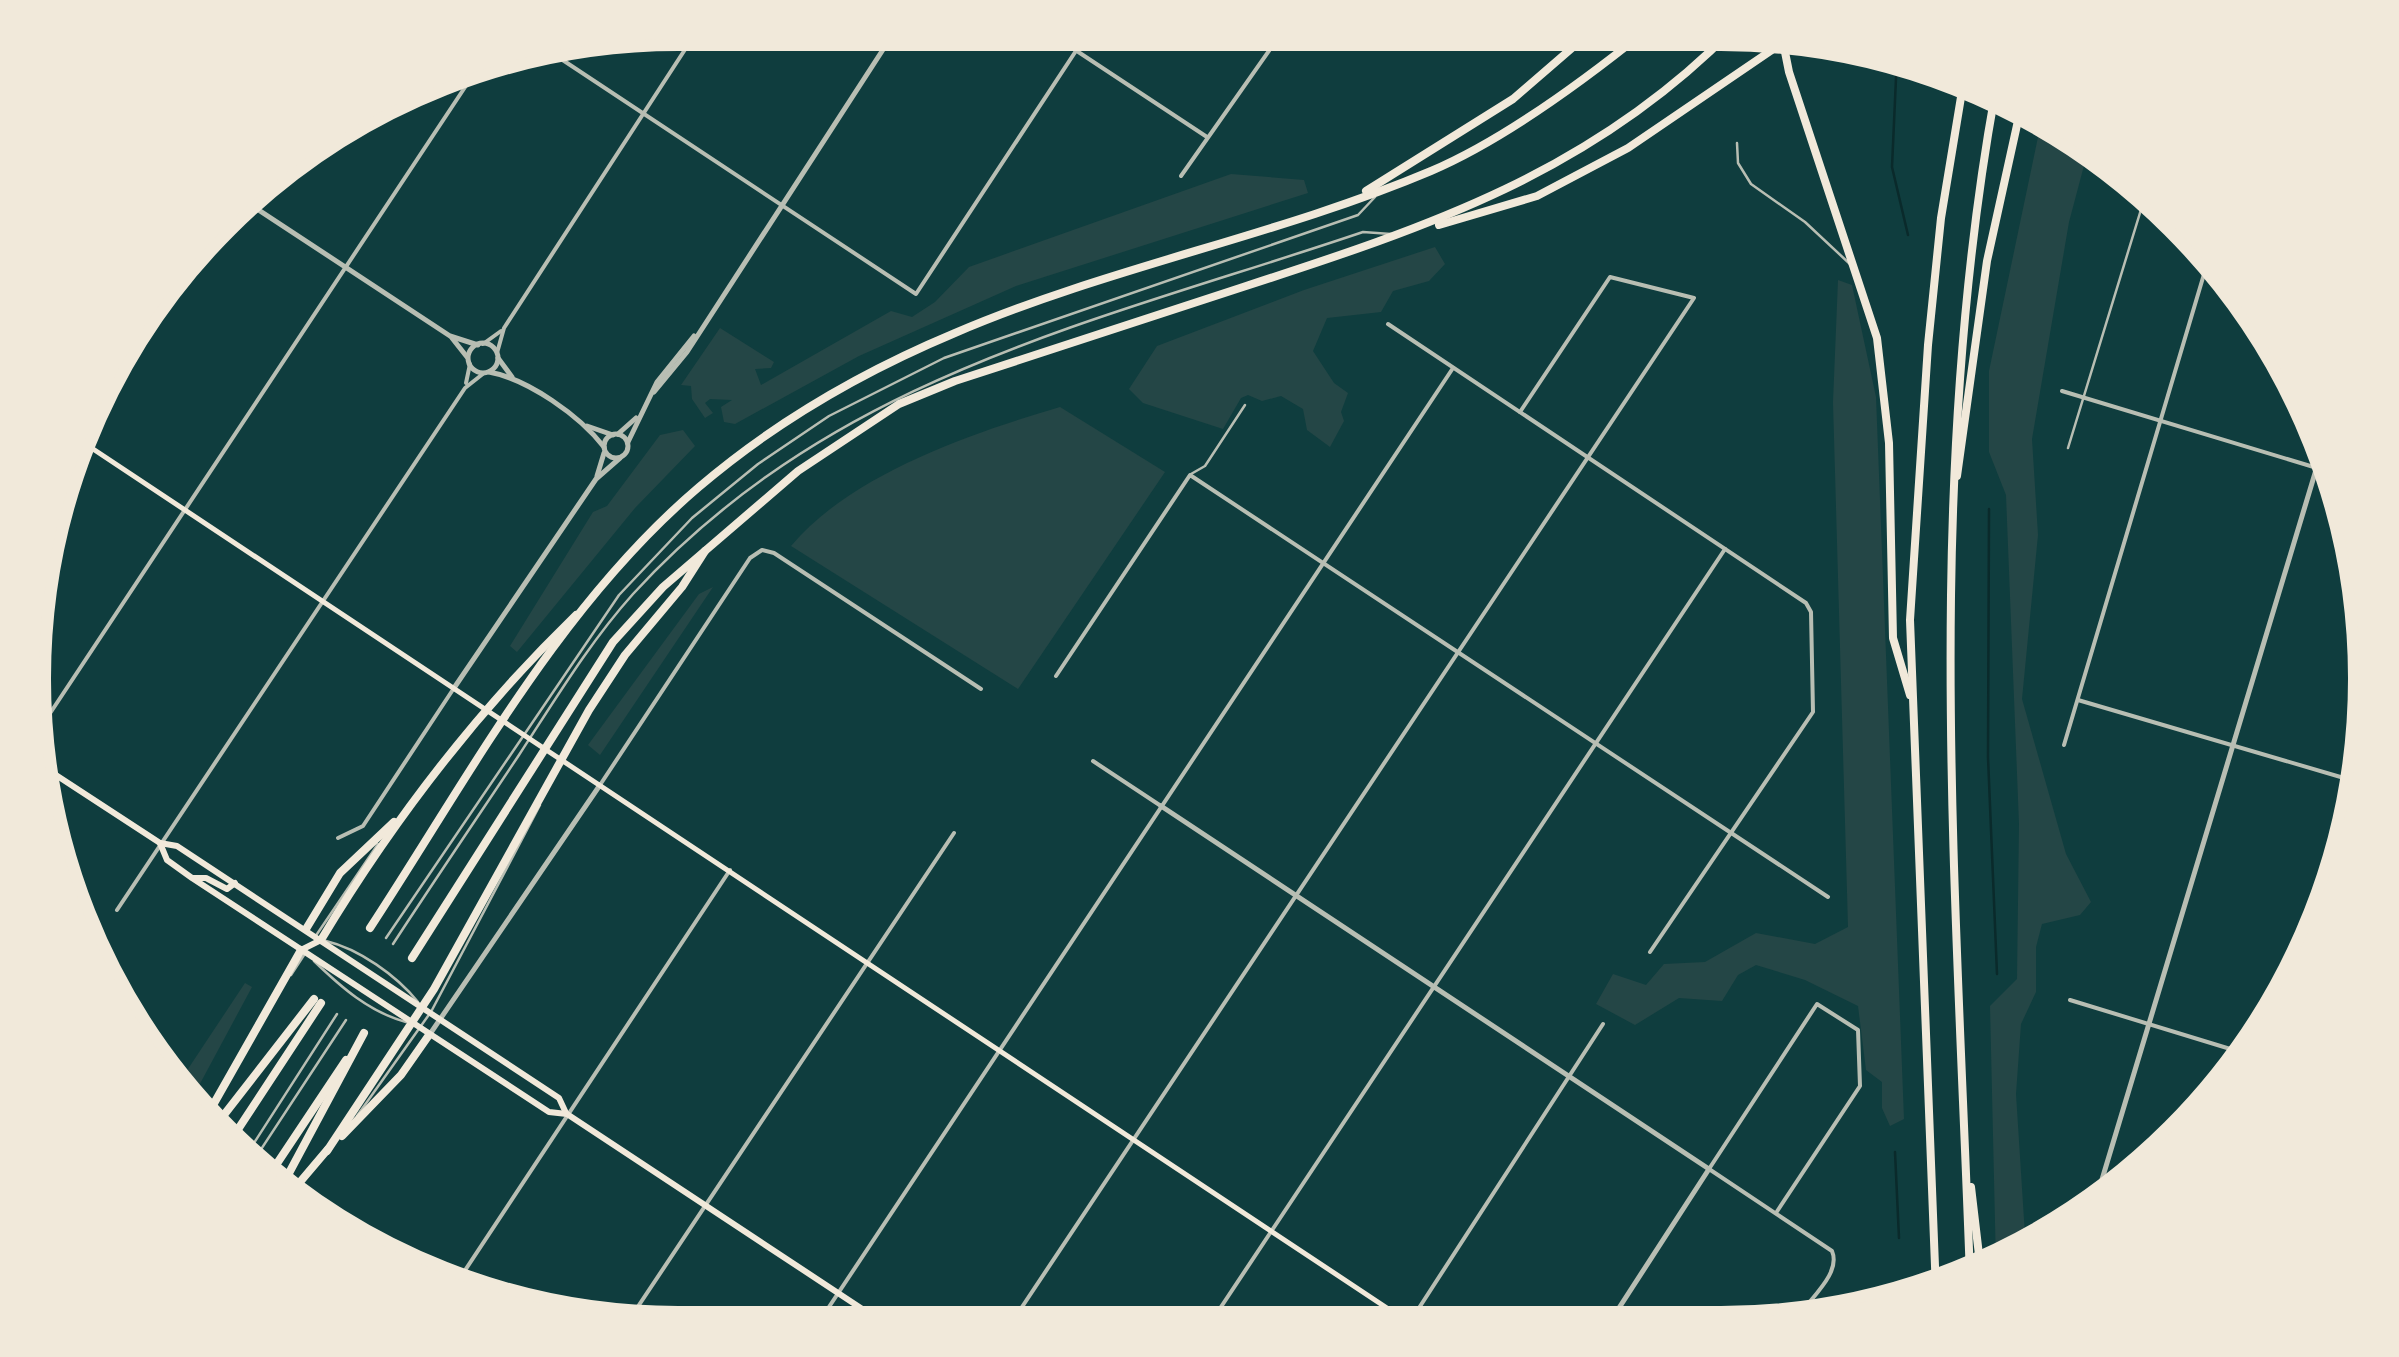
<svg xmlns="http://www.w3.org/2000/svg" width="2399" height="1357" viewBox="0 0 2399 1357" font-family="Rubik,sans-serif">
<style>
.green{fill:#244646}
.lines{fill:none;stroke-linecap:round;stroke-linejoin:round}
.stream{stroke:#0a2a2b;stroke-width:2.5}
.service{stroke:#b8beb3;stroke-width:2.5}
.minor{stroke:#b8beb3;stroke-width:4}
.tertiary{stroke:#b8beb3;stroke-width:5}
.secondary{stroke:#f1e9da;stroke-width:5}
.primary{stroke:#f1e9da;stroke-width:6}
.motorway{stroke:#f1e9da;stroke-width:8}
.rim{fill:none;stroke:#f1e9da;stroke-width:12}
</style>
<rect width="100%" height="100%" fill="#0f3d3e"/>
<g class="green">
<polygon points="2042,118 2090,143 2069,222 2032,439 2038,535 2022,699 2066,854 2091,902 2080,915 2042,924 2036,947 2036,992 2021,1024 2016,1094 2026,1251 1996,1265 1990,1006 2017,979 2019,824 2006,495 1989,452 1989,371"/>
<polygon points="1231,174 1304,180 1308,193 1016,286 859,356 735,424 724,422 721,407 732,400 710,399 705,403 713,413 705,418 692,399 691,386 681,385 720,328 774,362 771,368 755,369 761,385 891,311 912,317 935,302 969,267"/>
<polygon points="1435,247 1445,264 1429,281 1393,291 1381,312 1327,318 1313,351 1334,383 1348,393 1341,412 1344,421 1330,447 1307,430 1303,409 1281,396 1262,401 1248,395 1241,398 1223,429 1143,403 1129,389 1157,346 1304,290"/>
<polygon points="1838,280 1852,285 1876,397 1904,1119 1890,1126 1882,1108 1882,1082 1866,1070 1858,1006 1805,980 1756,965 1738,975 1722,1001 1679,998 1635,1025 1596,1004 1613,974 1646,985 1664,964 1705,962 1756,933 1815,944 1848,927 1833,402"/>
<path d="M1060,407L1165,472L1018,689L791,546C851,474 972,433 1060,407Z"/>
<polygon points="683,430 695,446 635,508 517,652 510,646 593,512 607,506 660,435"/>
<polygon points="713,587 600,755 588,745 699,594"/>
<polygon points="245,983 252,987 188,1106 176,1087"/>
</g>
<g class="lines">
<g class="stream">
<polyline points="1897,56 1892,167 1908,235"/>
<polyline points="1989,509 1988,757 1997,974"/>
<polyline points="1895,1152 1899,1238"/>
</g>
<g class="service">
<polyline points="1737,143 1738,163 1751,184 1805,222 1851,265"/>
<polyline points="2068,448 2147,190"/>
<polyline points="1191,474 1205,466 1245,405"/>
<polyline points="315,937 378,844"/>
<polyline points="386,938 619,595 692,518 758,464 829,416 944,358 1358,215 1375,197"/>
<path d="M326,941C359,949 396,975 418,1002"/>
<path d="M393,944C434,881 477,818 519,755C555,700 589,643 633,594C834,375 1094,323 1363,232L1391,234"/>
<path d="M314,961C341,987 369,1012 406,1022"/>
<polyline points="291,975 306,952"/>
<polyline points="432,1010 540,805"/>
<polyline points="357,1116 428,1016"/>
<polyline points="245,1157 337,1014"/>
<polyline points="252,1163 346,1020"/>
</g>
<g class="minor">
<polyline points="1042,28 1207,137"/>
<polyline points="546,49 916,294 1091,28"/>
<polyline points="1181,176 1285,28"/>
<polyline points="1388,324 1806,603 1811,612 1813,712 1650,952"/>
<polyline points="483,344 501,331"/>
<polyline points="497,353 504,328 699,28"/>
<polyline points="466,383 470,364"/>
<polyline points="2062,391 2317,468"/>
<polyline points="1056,676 1190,475 1828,897"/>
<polyline points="2078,700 2361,783"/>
<polyline points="33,739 483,60"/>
<polyline points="2064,745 2210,254"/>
<polyline points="1093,761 1161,806"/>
<polyline points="600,785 750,558 762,550 774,553 981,689"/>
<polyline points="338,838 363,826 454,688"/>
<polyline points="117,910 465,388 484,373"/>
<polyline points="2070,1000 2250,1055"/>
<path d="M1776,1213L1860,1086L1858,1030L1817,1004L1709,1169L1832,1251C1842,1275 1806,1301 1795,1322"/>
<polyline points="454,1287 730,870"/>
<polyline points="625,1326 954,833"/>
<polyline points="815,1328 1453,368"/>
<polyline points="1008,1328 1694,298 1610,277 1520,412"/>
<polyline points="1207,1328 1725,549"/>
<polyline points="1406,1328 1603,1024"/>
</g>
<g class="tertiary">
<polyline points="245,201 450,336 478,345"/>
<polyline points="452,338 467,357"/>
<circle cx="483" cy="358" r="15"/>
<polyline points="498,358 512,377"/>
<path d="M489,372C528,379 580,416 604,447"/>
<polyline points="654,392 687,352 897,28"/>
<polyline points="587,426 613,435"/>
<polyline points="618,434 636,418"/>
<circle cx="616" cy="446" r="12"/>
<polyline points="628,442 657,382 694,336"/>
<polyline points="2317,468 2335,473"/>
<polyline points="597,476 604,453"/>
<polyline points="454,688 596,479 620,458"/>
<polyline points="1161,806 1709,1169 1606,1328"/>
<polyline points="430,1034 600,785"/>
<polyline points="2094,1206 2325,440"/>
</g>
<polyline class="secondary" points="81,441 1417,1328"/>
<g class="primary">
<polyline points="39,764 160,843 177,846 559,1098 566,1113"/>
<polyline points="160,843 167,860 192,878 549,1112 567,1114 891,1328"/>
<polyline points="193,878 206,878 227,889 235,883"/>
<polyline points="301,950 321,940"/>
</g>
<g class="motorway">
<polyline points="1781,32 1789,72 1877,338 1889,443 1893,638 1910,695"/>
<polyline points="1366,191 1513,99 1594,29"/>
<polyline points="1439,225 1537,196 1628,148 1794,35"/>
<polyline points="1957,476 1987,261 2021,107"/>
<path d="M370,928C469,777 559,606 699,487C774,423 864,371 955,333C1109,267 1277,236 1431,171C1504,140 1586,79 1648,29"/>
<polyline points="306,929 340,873 394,822"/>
<path d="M321,940C392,822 477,711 576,615"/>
<path d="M412,958L613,642L663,587L798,471L899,404L955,381C1051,350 1147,319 1243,287C1428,227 1593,172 1733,29"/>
<polyline points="204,1121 301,950"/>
<polyline points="213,1129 314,999"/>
<polyline points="342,1136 401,1075 429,1035"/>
<polyline points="229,1143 321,1003"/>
<polyline points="327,1151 434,989 589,710 625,655 682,587 705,551"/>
<polyline points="268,1177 346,1060"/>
<polyline points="1971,1187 1981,1272"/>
<polyline points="281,1188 364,1033"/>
<polyline points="289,1195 328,1149"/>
<path d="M1970,1277C1956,882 1924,486 1995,94"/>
<polyline points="1936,1292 1910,620 1928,345 1941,218 1964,79"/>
</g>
</g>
<path d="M0 0H2399V1357H0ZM678 45H1721A633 633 0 0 1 2354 678V679A633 633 0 0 1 1721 1312H678A633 633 0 0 1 45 679V678A633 633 0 0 1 678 45Z" fill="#f1e9da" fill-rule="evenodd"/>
<path class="rim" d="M678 45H1721A633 633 0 0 1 2354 678V679A633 633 0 0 1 1721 1312H678A633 633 0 0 1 45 679V678A633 633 0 0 1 678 45Z"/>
</svg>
